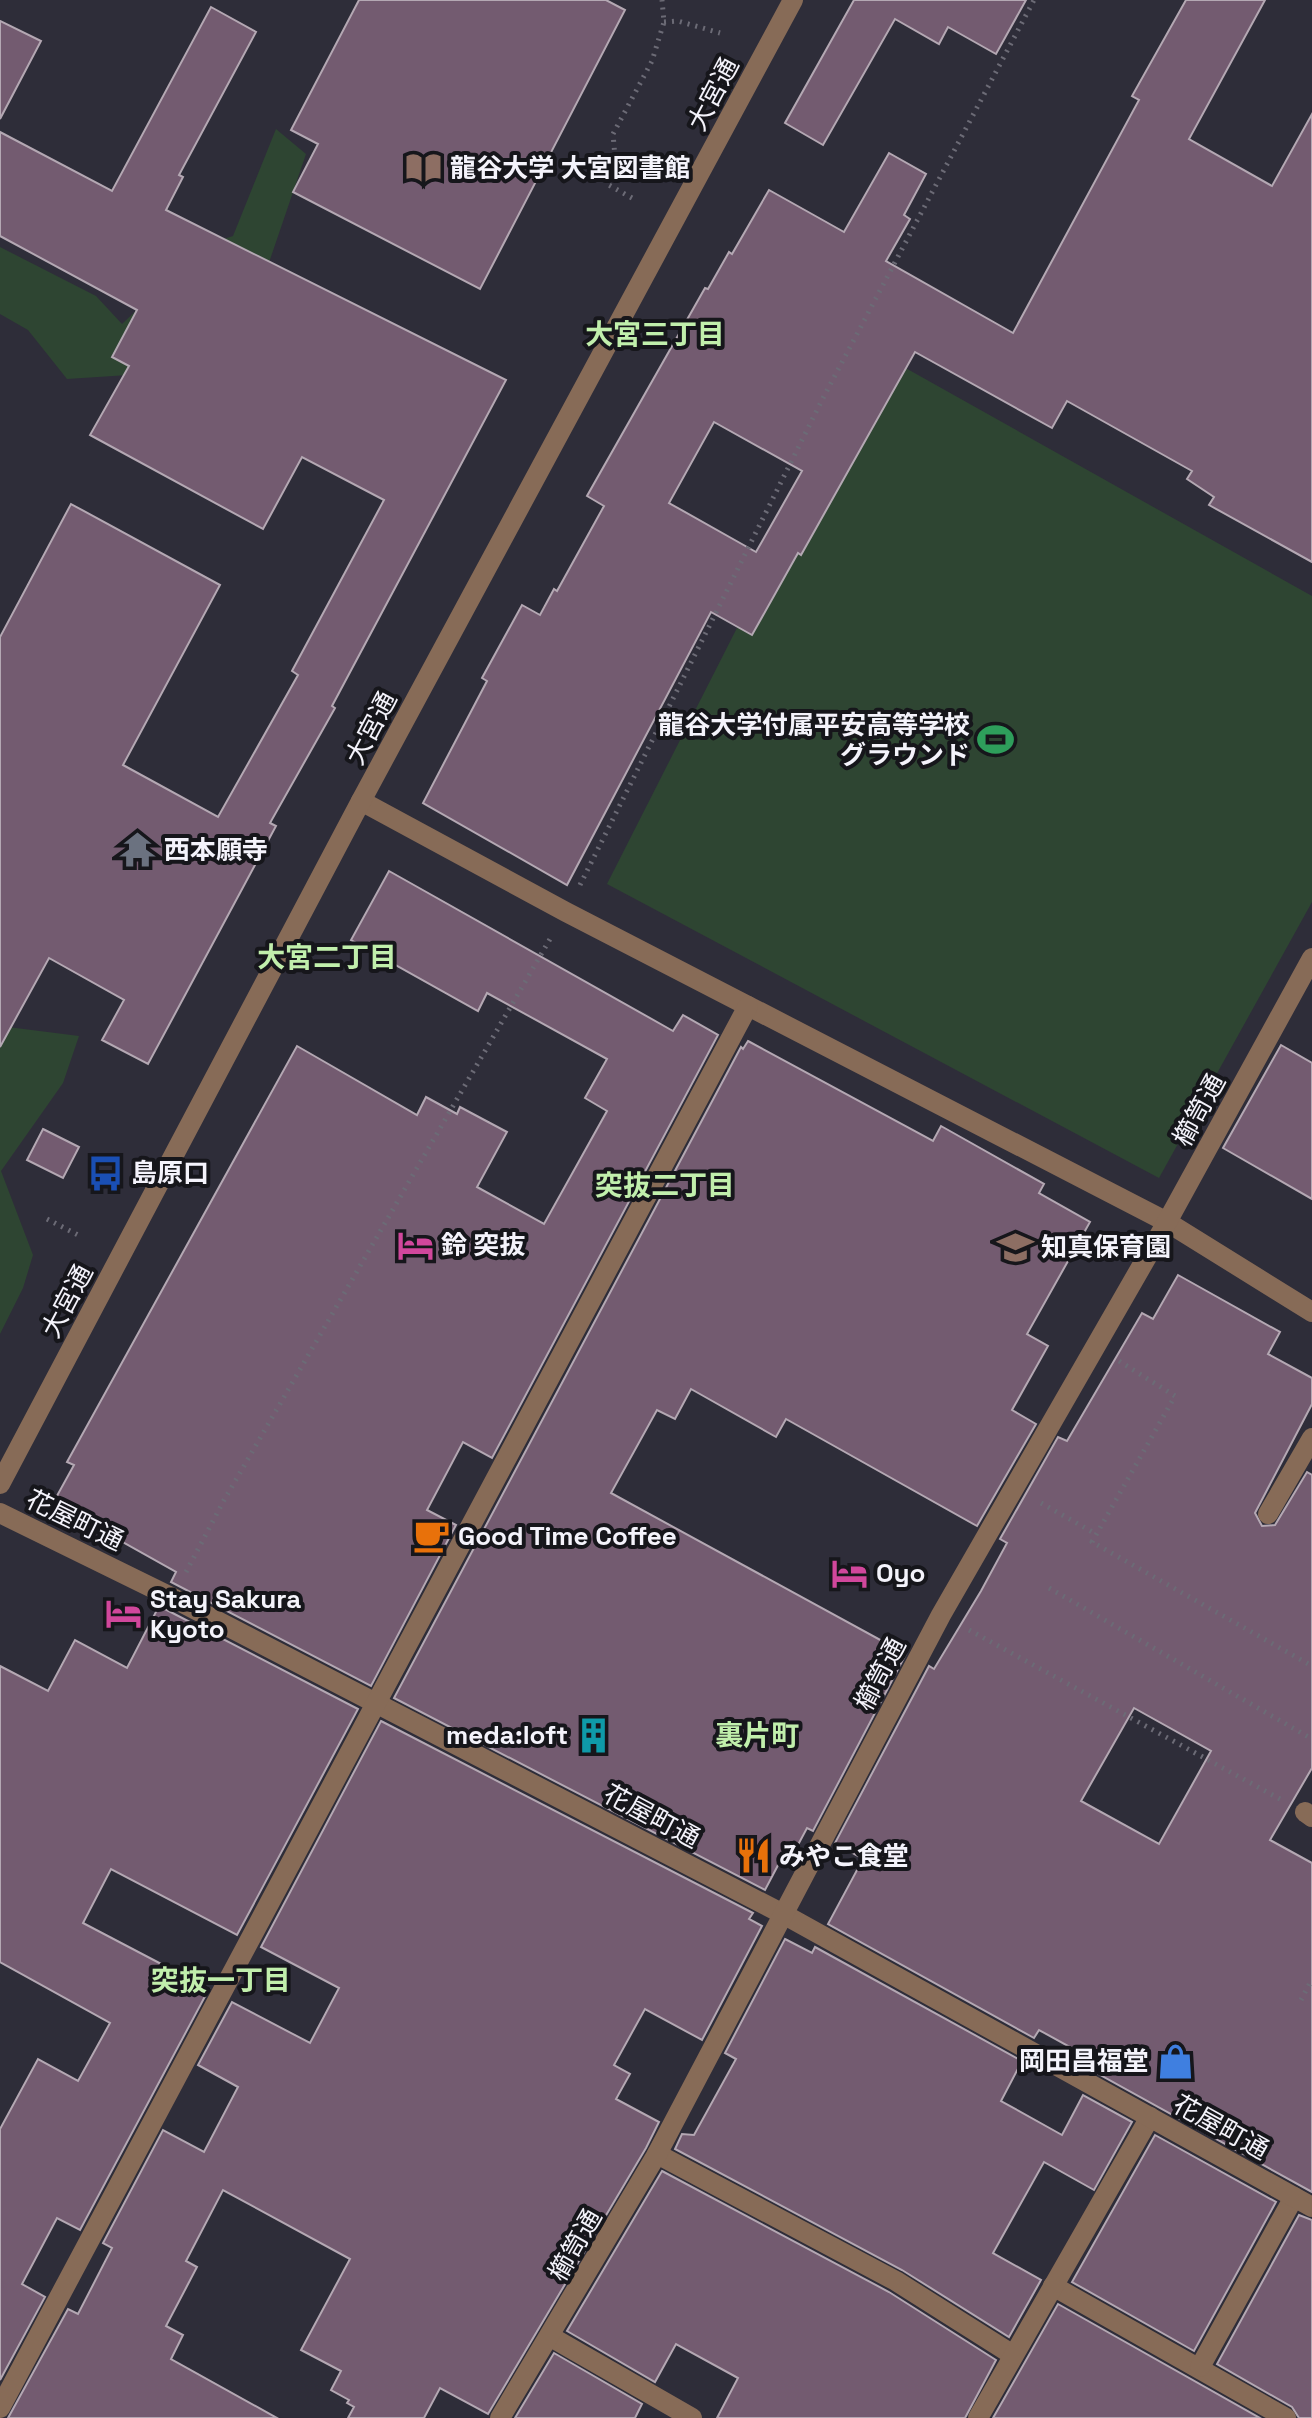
<svg xmlns="http://www.w3.org/2000/svg" width="1312" height="2418" viewBox="0 0 1312 2418" font-family="'Space Grotesk','Noto Sans JP',sans-serif">
<style>
.green{fill:#2e4532}
.building{fill:#735b70;stroke:#b4a8b3;stroke-width:2;fill-rule:evenodd}
.lines{fill:none;stroke-linecap:round;stroke-linejoin:round}
.path{stroke:#6c6b76;stroke-width:5;stroke-dasharray:2 6;stroke-linecap:butt}
.service{stroke:#876b57;stroke-width:20}
.minor{stroke:#876b57;stroke-width:20}
.tertiary{stroke:#876b57;stroke-width:20}
.labels{text-anchor:middle;dominant-baseline:central;stroke-width:8;stroke-linejoin:round;paint-order:stroke}
.street-label{font-size:26px;fill:#f4f3fb;stroke:#16161b}
.poi-label{font-size:26px;font-weight:bold;fill:#f4f3fb;stroke:#16161b;text-anchor:start}
.neighbourhood-label{font-size:28px;font-weight:bold;fill:#c1efac;stroke:#16161b}
</style>
<rect width="100%" height="100%" fill="#2e2d39"/>
<g class="green">
<polygon points="276,129 306,154 261,286 159,373 67,379 28,330 0,314 0,247 96,296 122,324 205,245 233,236"/>
<polygon points="877,352 1312,596 1312,902 1159,1178 607,884"/>
<polygon points="0,1026 79,1036 63,1083 1,1171 33,1255 23,1288 0,1334"/>
</g>
<g class="building">
<polygon points="359,0 606,0 625,10 480,289 293,192 318,144 291,130"/>
<polygon points="854,0 1026,0 996,54 948,27 939,44 895,19 823,145 785,123"/>
<path d="M1186,0H1265L1189,139L1272,186L1312,114V562L1209,505L1214,497L1187,479L1192,471L1067,401L1052,428L915,352L801,555L798,553L752,635L711,612L567,885L423,803L487,681L482,678L522,605L540,615L554,589L557,591L604,506L587,496L705,288L708,289L729,252L732,254L769,190L844,232L889,153L926,174L904,215L910,219L886,261L1013,333L1139,100L1132,96ZM714,422L802,471L756,552L669,503Z"/>
<polygon points="211,7 256,32 179,175 183,177 166,210 506,380 332,706 335,708 270,823 276,826 148,1064 102,1040 124,1000 49,958 0,1047 0,637 71,504 220,585 123,765 218,817 298,675 292,671 384,500 302,457 263,529 90,435 129,366 112,357 137,310 0,236 0,132 112,191"/>
<polygon points="0,21 41,41 0,119"/>
<polygon points="389,871 673,1031 683,1015 718,1035 492,1458 463,1442 427,1510 456,1525 371,1686 171,1582 176,1572 53,1503 74,1465 67,1462 297,1046 417,1115 426,1097 457,1114 460,1107 507,1132 477,1187 544,1224 607,1111 585,1098 607,1059 487,993 478,1011 351,940"/>
<polygon points="748,1041 933,1141 941,1126 1044,1184 1039,1193 1090,1222 1027,1334 1048,1346 1012,1410 1036,1424 977,1526 786,1419 776,1437 691,1389 675,1419 657,1410 611,1493 906,1654 813,1831 807,1828 792,1856 785,1852 765,1890 394,1698 741,1047 743,1049"/>
<polygon points="1281,1045 1312,1063 1312,1199 1223,1148"/>
<polygon points="43,1129 79,1147 63,1178 27,1160"/>
<path d="M1178,1275L1280,1332L1268,1354L1312,1378V1404L1255,1513L1262,1526L1275,1525L1307,1472L1312,1475V1768L1270,1840L1312,1863V2192L1095,2072L1099,2063L1039,2030L1034,2038L828,1924L863,1859L835,1843L929,1666L934,1669L981,1591L1007,1543L1000,1539L1058,1437L1067,1441L1142,1313L1153,1319ZM1134,1708L1211,1751L1159,1844L1081,1801Z"/>
<polygon points="159,1606 358,1709 237,1935 111,1869 83,1923 209,1989 80,2230 57,2218 22,2284 45,2297 0,2380 0,2129 38,2059 78,2081 110,2023 0,1962 0,1666 48,1691 75,1640 127,1668"/>
<polygon points="381,1721 753,1913 749,1919 762,1926 702,2040 645,2009 614,2065 630,2074 616,2099 659,2122 646,2148 488,2414 440,2388 424,2418 348,2418 354,2407 347,2403 349,2400 331,2390 341,2371 301,2350 350,2259 223,2190 186,2261 197,2267 166,2326 183,2335 171,2359 277,2418 8,2418 68,2309 78,2314 112,2248 103,2243 163,2130 204,2152 238,2087 198,2065 232,2002 310,2043 339,1988 261,1947"/>
<polygon points="785,1939 812,1953 815,1947 1022,2061 1001,2101 1062,2135 1083,2095 1132,2122 1094,2190 1044,2162 993,2253 1041,2280 1009,2337 902,2270 675,2149 682,2134 694,2135 736,2059 725,2053"/>
<polygon points="1155,2135 1276,2202 1194,2351 1072,2282"/>
<polygon points="662,2171 889,2292 996,2360 965,2418 717,2418 738,2378 676,2344 655,2382 567,2331"/>
<polygon points="1299,2215 1312,2220 1312,2418 1299,2418 1292,2407 1217,2364"/>
<polygon points="1058,2304 1260,2418 993,2418"/>
<polygon points="554,2353 642,2404 635,2418 515,2418"/>
</g>
<g class="lines">
<g class="path">
<polyline points="664,22 678,21 720,33"/>
<polyline points="632,198 607,184 615,157 613,134 652,61 664,22 662,0"/>
<polyline points="580,885 822,400 1034,0"/>
<polyline points="47,1219 80,1236"/>
<polyline points="1119,1361 1175,1396 1092,1542 1312,1666"/>
<polyline points="1041,1503 1096,1534"/>
<polyline points="186,1572 223,1502 550,939"/>
<polyline points="1049,1588 1312,1739"/>
<polyline points="969,1630 1280,1799"/>
<polyline points="1301,2000 1312,1979"/>
</g>
<g class="service">
<polyline points="1268,1514 1312,1438"/>
<polyline points="1305,1812 1312,1817"/>
<polyline points="657,2154 896,2281 1013,2355"/>
<polyline points="1053,2286 1286,2418"/>
<polyline points="551,2337 692,2418"/>
<polyline points="1200,2367 1294,2197"/>
<polyline points="978,2418 1150,2117"/>
</g>
<g class="minor">
<polyline points="361,801 566,912 1167,1222 1312,1312"/>
<polyline points="0,1513 171,1597 783,1914 1312,2207"/>
<polyline points="0,2408 748,1006"/>
<polyline points="500,2418 657,2154 941,1615 1167,1222 1312,958"/>
</g>
<polyline class="tertiary" points="0,1484 361,801 793,0"/>
</g>
<defs>
<symbol id="library-bare" viewBox="-9 -9 18 18"><path d="M-6-4Q-3-5.5-.7-3.5V5Q-3 3-6 4ZM6-4Q3-5.5 .7-3.5V5Q3 3 6 4Z" fill="#8d6e63" stroke="#16161b" stroke-width="2.5" paint-order="stroke"/></symbol>
<symbol id="stadium-bare" viewBox="-9 -9 18 18"><path d="M0-5a6.5 5 0 1 0 0 10a6.5 5 0 1 0 0-10ZM-3.5-1.8h7v3.6h-7Z" fill="#2e9e5b" stroke="#16161b" stroke-width="2.5" paint-order="stroke"/></symbol>
<symbol id="temple-bare" viewBox="-9 -9 18 18"><path d="M0-6L5-2H3V0L6.5 2.5H4V6H1.5V3h-3V6H-4V2.5H-6.5L-3 0V-2H-5Z" fill="#6b7280" stroke="#16161b" stroke-width="2.5" paint-order="stroke"/></symbol>
<symbol id="bus-bare" viewBox="-9 -9 18 18"><path d="M-5-6H5V4H4V6H2V4H-2V6H-4V4H-5ZM-3.5-4V0h7V-4ZM-3.5 1.2v1.5H-2V1.2ZM2 1.2v1.5H3.5V1.2Z" fill="#1a4fb4" stroke="#16161b" stroke-width="2.5" paint-order="stroke"/></symbol>
<symbol id="hotel-bare" viewBox="-9 -9 18 18"><path d="M-6-4.5h1.5V1H6V5H4.5V3h-9V5H-6ZM-4 0a1.8 1.8 0 1 1 3.6 0ZM.5 0V-2.5h3Q6-2.5 6 0Z" fill="#d1479c" stroke="#16161b" stroke-width="2.5" paint-order="stroke"/></symbol>
<symbol id="school-bare" viewBox="-9 -9 18 18"><path d="M0-5L7-2L0 1L-7-2ZM-4 1L0 2.5L4 1V4Q0 6-4 4Z" fill="#8d6e63" stroke="#16161b" stroke-width="2.5" paint-order="stroke"/></symbol>
<symbol id="cafe-bare" viewBox="-9 -9 18 18"><path d="M-5.5-4.5H6V0H3Q3 3.5 0 3.5H-2.5Q-5.5 3.5-5.5 0ZM3-3.2v2h1.7v-2ZM-6 4.5H4V6H-6Z" fill="#e8710a" stroke="#16161b" stroke-width="2.5" paint-order="stroke"/></symbol>
<symbol id="building-bare" viewBox="-9 -9 18 18"><path d="M-4-6H4V6H1V3H-1V6H-4ZM-2.5-4.3h1.7v1.8h-1.7ZM.8-4.3h1.7v1.8H.8ZM-2.5-1h1.7V.8h-1.7ZM.8-1h1.7V.8H.8Z" fill="#0f9aa8" stroke="#16161b" stroke-width="2.5" paint-order="stroke"/></symbol>
<symbol id="restaurant-bare" viewBox="-9 -9 18 18"><path d="M-5-6h1v4h1v-4h1v4h1v-4h1v5L-1.5 .5V6h-2V.5L-5-1ZM5-6V6H3V1.5H1.5Q1.5-4 5-6Z" fill="#e8710a" stroke="#16161b" stroke-width="2.5" paint-order="stroke"/></symbol>
<symbol id="shop-bare" viewBox="-9 -9 18 18"><path d="M-5-2.5h2.3a2.7 3.5 0 0 1 5.4 0H5L5.5 6h-11ZM-1.5-2.5h3a1.5 2.3 0 0 0-3 0Z" fill="#3f7fe0" stroke="#16161b" stroke-width="2.5" paint-order="stroke"/></symbol>
</defs>
<g fill-rule="evenodd">
<use href="#library-bare" x="398" y="142" width="51" height="51"/>
<use href="#stadium-bare" x="970" y="714" width="51" height="51"/>
<use href="#temple-bare" x="112" y="824" width="51" height="51"/>
<use href="#bus-bare" x="80" y="1148" width="51" height="51"/>
<use href="#hotel-bare" x="390" y="1220" width="51" height="51"/>
<use href="#school-bare" x="990" y="1222" width="51" height="51"/>
<use href="#cafe-bare" x="406" y="1510" width="51" height="51"/>
<use href="#hotel-bare" x="824" y="1548" width="51" height="51"/>
<use href="#hotel-bare" x="98" y="1588" width="51" height="51"/>
<use href="#building-bare" x="568" y="1710" width="51" height="51"/>
<use href="#restaurant-bare" x="728" y="1830" width="51" height="51"/>
<use href="#shop-bare" x="1150" y="2036" width="51" height="51"/>
</g>
<g class="labels">
<g class="street-label">
<text transform="translate(713 94) rotate(-62)">大宮通</text>
<text transform="translate(371 728) rotate(-62)">大宮通</text>
<text transform="translate(1199 1110) rotate(-61)">櫛笥通</text>
<text transform="translate(67 1301) rotate(-62)">大宮通</text>
<text transform="translate(75 1520) rotate(26)">花屋町通</text>
<text transform="translate(880 1674) rotate(-62)">櫛笥通</text>
<text transform="translate(652 1816) rotate(28)">花屋町通</text>
<text transform="translate(1221 2127) rotate(29)">花屋町通</text>
<text transform="translate(575 2245) rotate(-60)">櫛笥通</text>
</g>
<g class="poi-label">
<text x="450" y="168">龍谷大学 大宮図書館</text>
<text x="970" y="725" text-anchor="end">龍谷大学付属平安高等学校<tspan x="970" dy="30">グラウンド</tspan></text>
<text x="164" y="850">西本願寺</text>
<text x="131" y="1173">島原口</text>
<text x="441" y="1245">鈴 突抜</text>
<text x="1041" y="1247">知真保育園</text>
<text x="458" y="1536">Good Time Coffee</text>
<text x="876" y="1573">Oyo</text>
<text x="150" y="1599">Stay Sakura<tspan x="150" dy="30">Kyoto</tspan></text>
<text x="568" y="1735" text-anchor="end">meda:loft</text>
<text x="779" y="1856">みやこ食堂</text>
<text x="1149" y="2061" text-anchor="end">岡田昌福堂</text>
</g>
<g class="neighbourhood-label">
<text x="655" y="334">大宮三丁目</text>
<text x="327" y="957">大宮二丁目</text>
<text x="665" y="1185">突抜二丁目</text>
<text x="757" y="1735">裏片町</text>
<text x="221" y="1980">突抜一丁目</text>
</g>
</g>
</svg>
